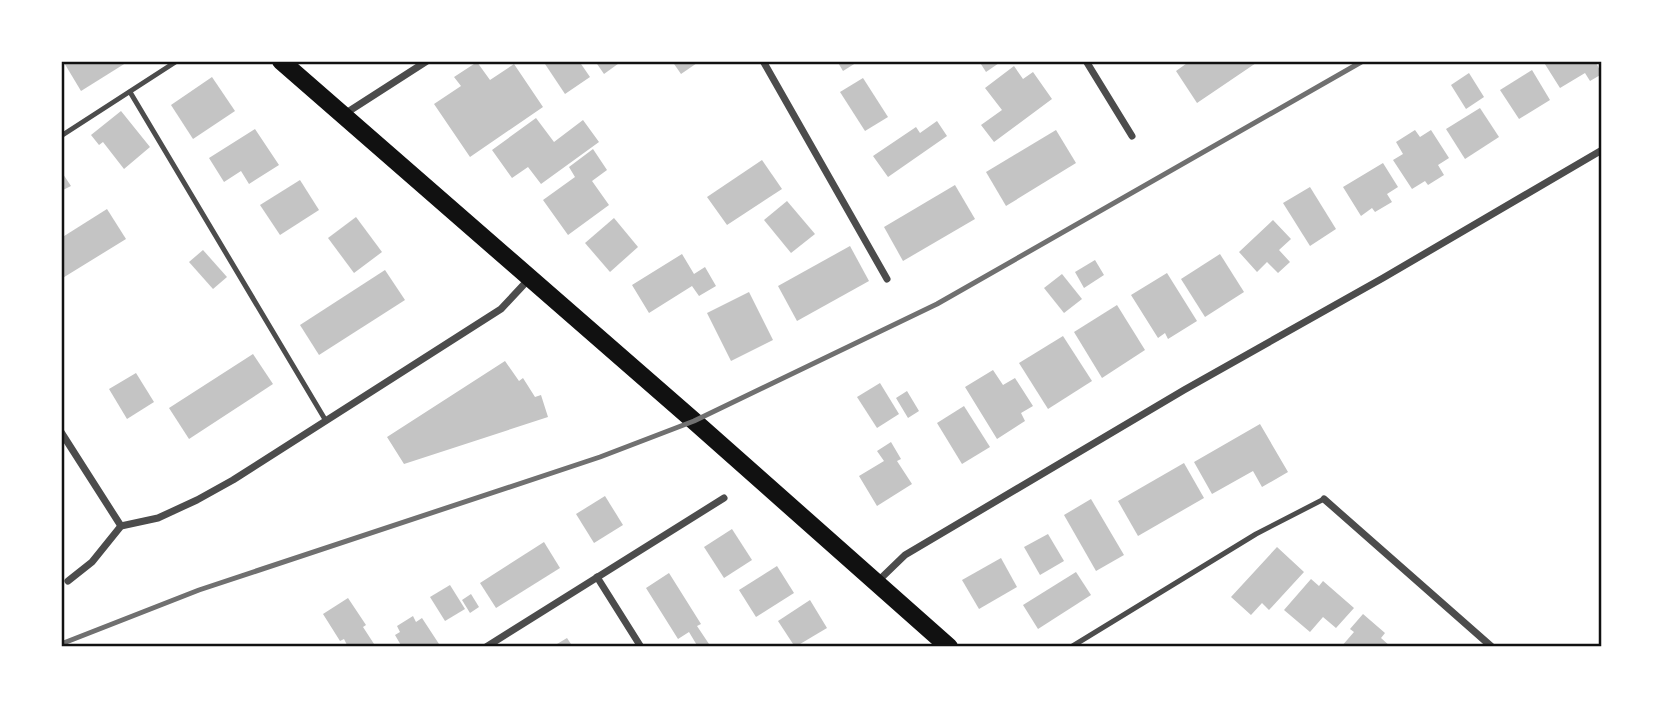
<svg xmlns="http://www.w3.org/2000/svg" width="1663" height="708" viewBox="0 0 1663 708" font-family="Inter,sans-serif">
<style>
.building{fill:#c4c4c4}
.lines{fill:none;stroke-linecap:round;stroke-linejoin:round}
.service{stroke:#4c4c4c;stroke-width:5}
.minor{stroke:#4c4c4c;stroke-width:7}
.primary{stroke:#111;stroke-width:18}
.rail{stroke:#707070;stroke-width:5}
.neatline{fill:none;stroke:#111;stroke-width:2.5}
</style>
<rect width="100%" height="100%" fill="#fff"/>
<g class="building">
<polygon points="63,61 129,61 81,91"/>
<polygon points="543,61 579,61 590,77 565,94"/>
<polygon points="595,61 622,61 604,74"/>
<polygon points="672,61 700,61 681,74"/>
<polygon points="837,61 859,61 843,71"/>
<polygon points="979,61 1002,61 986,72"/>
<polygon points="1190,61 1201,61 1203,64 1208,61 1259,61 1197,103 1176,71"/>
<polygon points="1543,61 1595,61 1602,74 1590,81 1585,73 1560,88"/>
<polygon points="477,62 490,80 514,64 543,107 470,157 434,104 461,86 454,77"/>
<polygon points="1014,66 1023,79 1033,72 1052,99 994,142 981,125 1002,110 985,88"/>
<polygon points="1532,70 1550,100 1519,119 1500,90"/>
<polygon points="1469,73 1484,97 1466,109 1451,85"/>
<polygon points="212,77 235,111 193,139 171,105"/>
<polygon points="863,78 888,117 865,131 840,92"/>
<polygon points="1480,108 1499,137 1465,159 1446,129"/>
<polygon points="121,111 150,147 124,169 103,142 99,145 91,135"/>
<polygon points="536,118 554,142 583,120 599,142 541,184 528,167 512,178 492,150"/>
<polygon points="937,121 947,136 888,177 873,156 916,127 920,133"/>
<polygon points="255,129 279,165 249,184 241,171 224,182 209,158"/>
<polygon points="1056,130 1076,163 1006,206 986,172"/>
<polygon points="1415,130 1420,137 1431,130 1449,158 1438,165 1444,175 1428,185 1425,181 1412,189 1393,160 1403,154 1396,142"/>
<polygon points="593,149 607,170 592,181 609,205 568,235 543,200 575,177 569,167"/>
<polygon points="762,160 782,189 727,225 707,197"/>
<polygon points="1383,163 1398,187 1387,194 1392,202 1375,212 1372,208 1361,216 1343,187"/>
<polygon points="61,171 71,186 61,191"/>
<polygon points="300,180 319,210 280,235 260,205"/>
<polygon points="955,185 975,219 903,261 884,227"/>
<polygon points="1310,187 1336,229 1310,246 1283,203"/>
<polygon points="787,201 815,234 791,253 764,220"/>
<polygon points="107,209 126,239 61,279 61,238"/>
<polygon points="356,217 382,252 354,273 328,238"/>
<polygon points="614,218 638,247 610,272 585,243"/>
<polygon points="1273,220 1291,239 1279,250 1290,262 1278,273 1267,262 1257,272 1239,252"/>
<polygon points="850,246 869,281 797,321 778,286"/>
<polygon points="203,250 227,277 213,289 189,262"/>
<polygon points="682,254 694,274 705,267 716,286 699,296 692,286 649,313 632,285"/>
<polygon points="1220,254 1244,292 1205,317 1181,279"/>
<polygon points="1095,260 1104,275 1084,288 1075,272"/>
<polygon points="385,270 405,300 319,355 300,325"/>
<polygon points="1167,273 1197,321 1168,339 1165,333 1158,338 1131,295"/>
<polygon points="1062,274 1082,299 1064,313 1044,288"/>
<polygon points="749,292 773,340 731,361 707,313"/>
<polygon points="1117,305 1145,350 1102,378 1074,332"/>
<polygon points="1063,336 1092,381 1048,409 1019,363"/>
<polygon points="253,354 273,384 189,439 169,408"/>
<polygon points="505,361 519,381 523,378 535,397 541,395 548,417 404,464 387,437"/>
<polygon points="993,370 1003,385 1015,378 1033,406 1021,413 1025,421 997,439 965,387"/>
<polygon points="136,373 154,402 127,419 109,389"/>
<polygon points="880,383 899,414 877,428 857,397"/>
<polygon points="907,391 919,411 908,418 896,398"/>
<polygon points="964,406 990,447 962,464 937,423"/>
<polygon points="1260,424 1288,472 1262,487 1253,471 1212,494 1194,462"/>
<polygon points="891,442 901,459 897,461 912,484 877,506 859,476 884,461 877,451"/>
<polygon points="1184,463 1204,498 1138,536 1118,501"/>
<polygon points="605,496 623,525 594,543 576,514"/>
<polygon points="1091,499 1124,555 1096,571 1064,515"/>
<polygon points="732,529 752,560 724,578 704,547"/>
<polygon points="1048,534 1064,561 1040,575 1024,547"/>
<polygon points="544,542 560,568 496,608 480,583"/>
<polygon points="1277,547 1304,572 1269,610 1262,603 1251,615 1231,597"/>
<polygon points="1001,558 1017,587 979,609 962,580"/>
<polygon points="777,566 794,593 756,617 739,590"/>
<polygon points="1076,572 1091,595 1038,629 1023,605"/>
<polygon points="669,573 701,624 697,626 711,647 698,647 689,632 678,639 646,588"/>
<polygon points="1311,579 1319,586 1323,581 1354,608 1336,628 1323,617 1310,632 1284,610"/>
<polygon points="450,585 465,609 445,621 430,597"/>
<polygon points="471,594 479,607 470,613 462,600"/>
<polygon points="348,598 366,625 363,627 376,647 348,647 344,639 340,641 323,614"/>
<polygon points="810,600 827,628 795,647 778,621"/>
<polygon points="1363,614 1385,633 1381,638 1391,647 1341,647 1354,632 1350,629"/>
<polygon points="413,616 416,622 422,618 439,644 435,647 402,647 395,635 400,632 397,626"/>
<polygon points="567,638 573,647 552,647"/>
</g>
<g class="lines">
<g class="service">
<polyline points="130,92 326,421"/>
<polyline points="61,136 177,61"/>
<polyline points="1071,647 1256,534 1324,499"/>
</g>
<g class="minor">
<polyline points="763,61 887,279"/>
<polyline points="1086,61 1132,136"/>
<polyline points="343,115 427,61"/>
<polyline points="61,432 121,526"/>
<polyline points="1324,499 1492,647"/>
<polyline points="597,577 641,647"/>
<polyline points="68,581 92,562 121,526 158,518 197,500 233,480 501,309 529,279"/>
<polyline points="876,583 905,555 1184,390 1383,278 1602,150"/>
<polyline points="486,647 724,498"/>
</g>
<polyline class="primary" points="281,61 694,421 949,647"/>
<polyline class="rail" points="61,644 199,590 600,457 694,421 937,304 1363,61"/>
</g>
<rect width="1663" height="708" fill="none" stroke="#ffffff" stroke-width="126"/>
<rect x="63" y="63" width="1537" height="582" class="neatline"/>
</svg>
